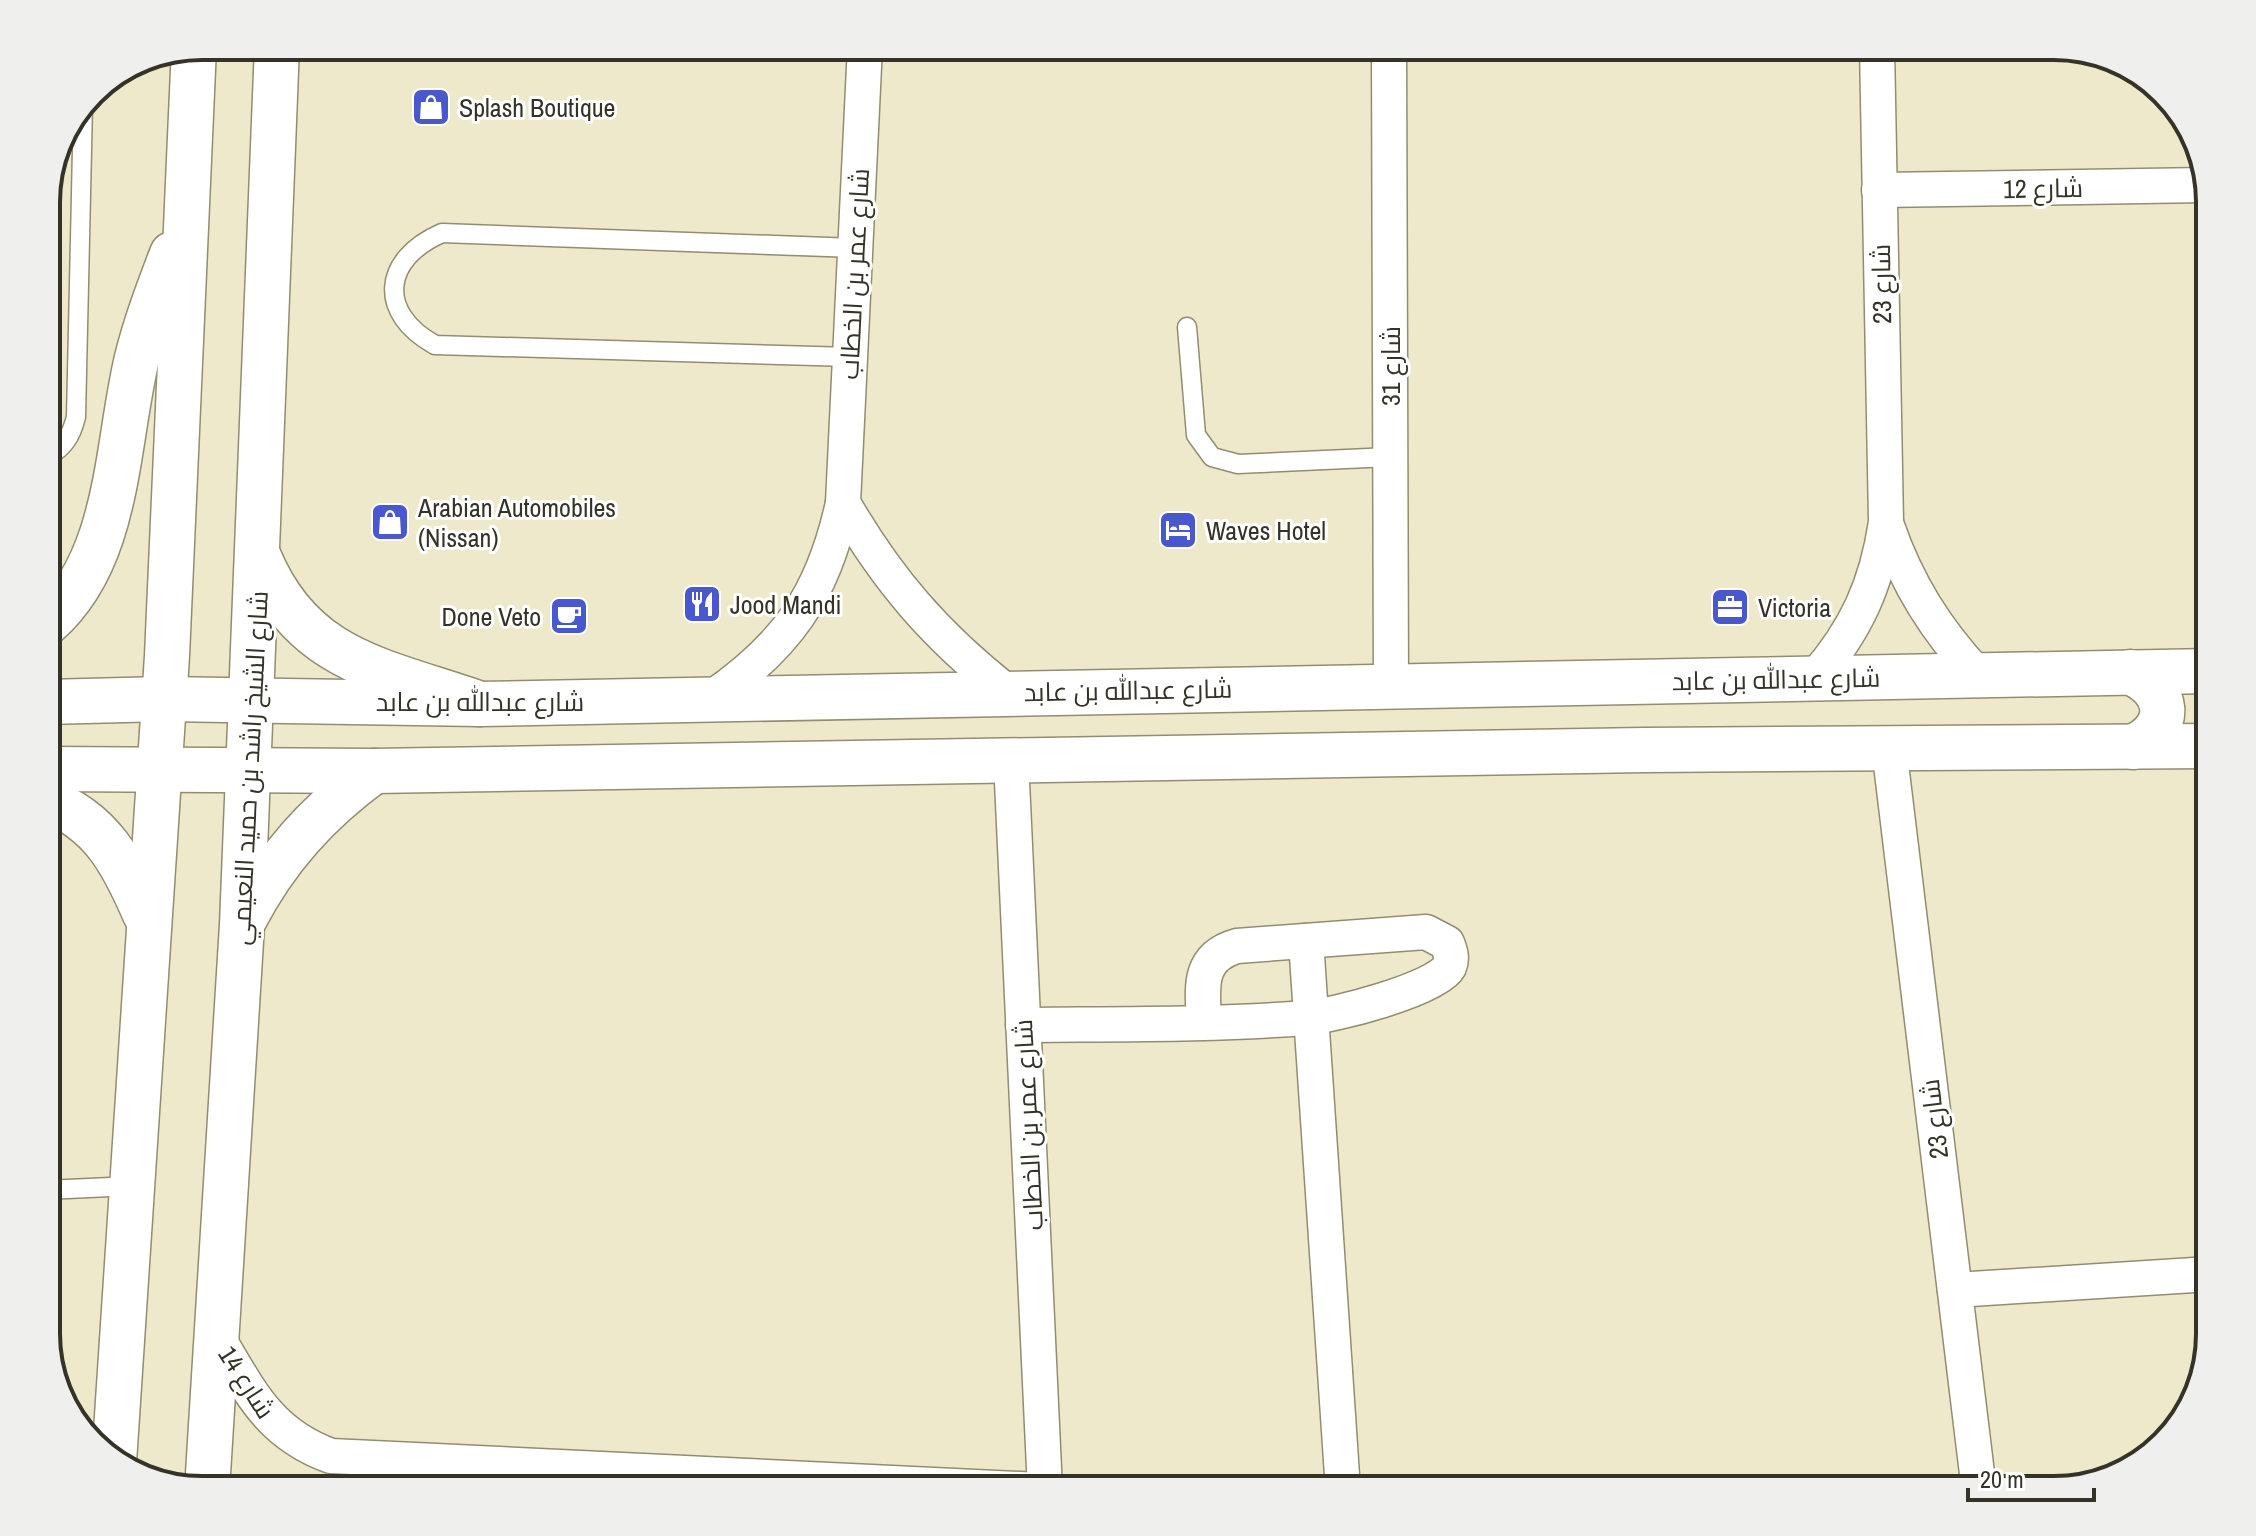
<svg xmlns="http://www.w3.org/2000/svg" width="2256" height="1536" viewBox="0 0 2256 1536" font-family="'Archivo Narrow',Cairo,sans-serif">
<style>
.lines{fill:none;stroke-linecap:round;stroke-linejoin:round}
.lane-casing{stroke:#928d72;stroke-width:21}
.street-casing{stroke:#928d72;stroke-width:37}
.secondary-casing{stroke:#928d72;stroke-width:47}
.primary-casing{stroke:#928d72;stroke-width:47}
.lane{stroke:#fff;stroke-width:18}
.street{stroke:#fff;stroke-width:34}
.secondary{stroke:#fff;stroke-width:44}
.primary{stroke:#fff;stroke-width:44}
.labels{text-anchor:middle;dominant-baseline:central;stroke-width:6;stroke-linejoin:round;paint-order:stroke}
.poi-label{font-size:26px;fill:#353327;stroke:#fff;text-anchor:start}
.street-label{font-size:26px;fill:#353327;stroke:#fff}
.rim{fill:none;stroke:#353327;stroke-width:4}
</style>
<rect width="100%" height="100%" fill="#eee9cb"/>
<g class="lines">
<defs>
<g id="lane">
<polyline points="1187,327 1196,435 1212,457 1238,464 1390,457"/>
<path d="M850,357L435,345C377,313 382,259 442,233L855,248"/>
<path d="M46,458C64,447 71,437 76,417L83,105"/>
<polyline points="46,1190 132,1186"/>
</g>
<g id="street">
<polyline points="1389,46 1391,686"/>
<polyline points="1879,190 2206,185"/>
<path d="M843,503C888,581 936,636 1007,692"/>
<path d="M1887,526C1907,584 1936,630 1978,675"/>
<path d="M1814,678C1856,631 1877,584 1886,522L1877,46"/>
<path d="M710,699C787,646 823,595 843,503L865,46"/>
<polyline points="1889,748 1979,1490"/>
<polyline points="1011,760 1045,1490"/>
<polyline points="1306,941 1343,1490"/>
<path d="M1023,1025C1117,1024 1213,1025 1306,1018C1332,1016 1438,989 1449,967C1453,958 1450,951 1447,943L1426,932L1237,946C1198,957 1202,987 1204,1020"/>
<polyline points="1955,1290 2210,1274"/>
<path d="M215,1333C249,1389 267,1433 331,1456L1040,1490"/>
</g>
<g id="secondary">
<path d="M2130,672C2170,689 2175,728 2133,747"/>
<polyline points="46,702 164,699 480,704 2210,671"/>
<polyline points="46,769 374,771 1645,750 2210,746"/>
</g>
<g id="primary">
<path d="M259,557C302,662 384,670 480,704"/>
<path d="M46,624C120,560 116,445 137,358C146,322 159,288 172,254"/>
<path d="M46,800C102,821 123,863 145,914"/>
<path d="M244,920C276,858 318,812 374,771"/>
<polyline points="114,1462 167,656 194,47"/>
<polyline points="207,1490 242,925 277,46"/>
</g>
</defs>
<use href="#lane" class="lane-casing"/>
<use href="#street" class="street-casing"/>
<use href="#secondary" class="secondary-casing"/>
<use href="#primary" class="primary-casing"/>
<use href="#lane" class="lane"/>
<use href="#street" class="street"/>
<use href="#secondary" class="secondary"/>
<use href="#primary" class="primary"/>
</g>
<defs>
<symbol id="shop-square" viewBox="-11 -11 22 22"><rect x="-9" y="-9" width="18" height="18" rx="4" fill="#4a58cd" stroke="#fff"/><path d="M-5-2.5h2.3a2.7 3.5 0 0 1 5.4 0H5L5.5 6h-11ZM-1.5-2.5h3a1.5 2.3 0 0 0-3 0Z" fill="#fff"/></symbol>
<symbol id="hotel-square" viewBox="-11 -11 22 22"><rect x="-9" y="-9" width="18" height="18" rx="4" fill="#4a58cd" stroke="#fff"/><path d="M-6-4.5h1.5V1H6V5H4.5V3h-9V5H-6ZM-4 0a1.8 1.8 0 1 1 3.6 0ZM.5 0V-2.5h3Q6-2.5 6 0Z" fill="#fff"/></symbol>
<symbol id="restaurant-square" viewBox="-11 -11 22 22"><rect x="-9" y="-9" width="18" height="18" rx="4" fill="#4a58cd" stroke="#fff"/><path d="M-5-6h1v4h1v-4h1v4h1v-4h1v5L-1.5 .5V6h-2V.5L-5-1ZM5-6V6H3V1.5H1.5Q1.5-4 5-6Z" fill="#fff"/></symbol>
<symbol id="office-square" viewBox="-11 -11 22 22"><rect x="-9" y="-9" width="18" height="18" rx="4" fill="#4a58cd" stroke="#fff"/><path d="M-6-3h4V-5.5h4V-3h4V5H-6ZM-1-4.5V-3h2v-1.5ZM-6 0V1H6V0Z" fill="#fff"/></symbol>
<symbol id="cafe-square" viewBox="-11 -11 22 22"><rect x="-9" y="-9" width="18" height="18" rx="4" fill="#4a58cd" stroke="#fff"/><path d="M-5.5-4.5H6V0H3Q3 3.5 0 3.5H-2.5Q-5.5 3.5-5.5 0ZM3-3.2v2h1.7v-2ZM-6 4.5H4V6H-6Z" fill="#fff"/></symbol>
</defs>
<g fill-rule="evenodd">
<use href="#shop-square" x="409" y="85" width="44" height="44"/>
<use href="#shop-square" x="368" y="500" width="44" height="44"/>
<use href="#hotel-square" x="1156" y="508" width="44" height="44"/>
<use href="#restaurant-square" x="680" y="582" width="44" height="44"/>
<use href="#office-square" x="1708" y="585" width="44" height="44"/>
<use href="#cafe-square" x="547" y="594" width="44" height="44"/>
</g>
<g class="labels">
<g class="poi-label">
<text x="459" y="107">Splash Boutique</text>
<text x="418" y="507">Arabian Automobiles<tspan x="418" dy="30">(Nissan)</tspan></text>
<text x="1206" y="530">Waves Hotel</text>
<text x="730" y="604">Jood Mandi</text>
<text x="1758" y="607">Victoria</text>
<text x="541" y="616" text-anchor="end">Done Veto</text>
</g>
<g class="street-label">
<text transform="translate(2043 188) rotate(-1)">شارع 12</text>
<text transform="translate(854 274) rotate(-87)">شارع عمر بن الخطاب</text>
<text transform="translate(1881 284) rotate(-91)">شارع 23</text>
<text transform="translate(1390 366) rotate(-90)">شارع 31</text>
<text transform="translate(1776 679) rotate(-1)">شارع عبدالله بن عابد</text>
<text transform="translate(1128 690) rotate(-1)">شارع عبدالله بن عابد</text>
<text x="480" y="701">شارع عبدالله بن عابد</text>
<text transform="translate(249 768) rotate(-87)">شارع الشيخ راشد بن حميد النعيمي</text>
<text transform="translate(1934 1119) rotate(-97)">شارع 23</text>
<text transform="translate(1028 1125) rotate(-93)">شارع عمر بن الخطاب</text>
<text transform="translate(247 1382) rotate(57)">شارع 14</text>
</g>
</g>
<path d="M0 0H2256V1536H0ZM202 60H2054A142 142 0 0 1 2196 202V1334A142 142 0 0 1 2054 1476H202A142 142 0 0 1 60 1334V202A142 142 0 0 1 202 60Z" fill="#efefee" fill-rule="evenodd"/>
<path class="rim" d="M202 60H2054A142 142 0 0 1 2196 202V1334A142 142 0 0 1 2054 1476H202A142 142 0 0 1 60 1334V202A142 142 0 0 1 202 60Z"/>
<path d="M1968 1488v12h126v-12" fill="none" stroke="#353327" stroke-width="4"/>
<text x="1980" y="1488" font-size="24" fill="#353327" stroke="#ffffff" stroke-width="6" paint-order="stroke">20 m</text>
</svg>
